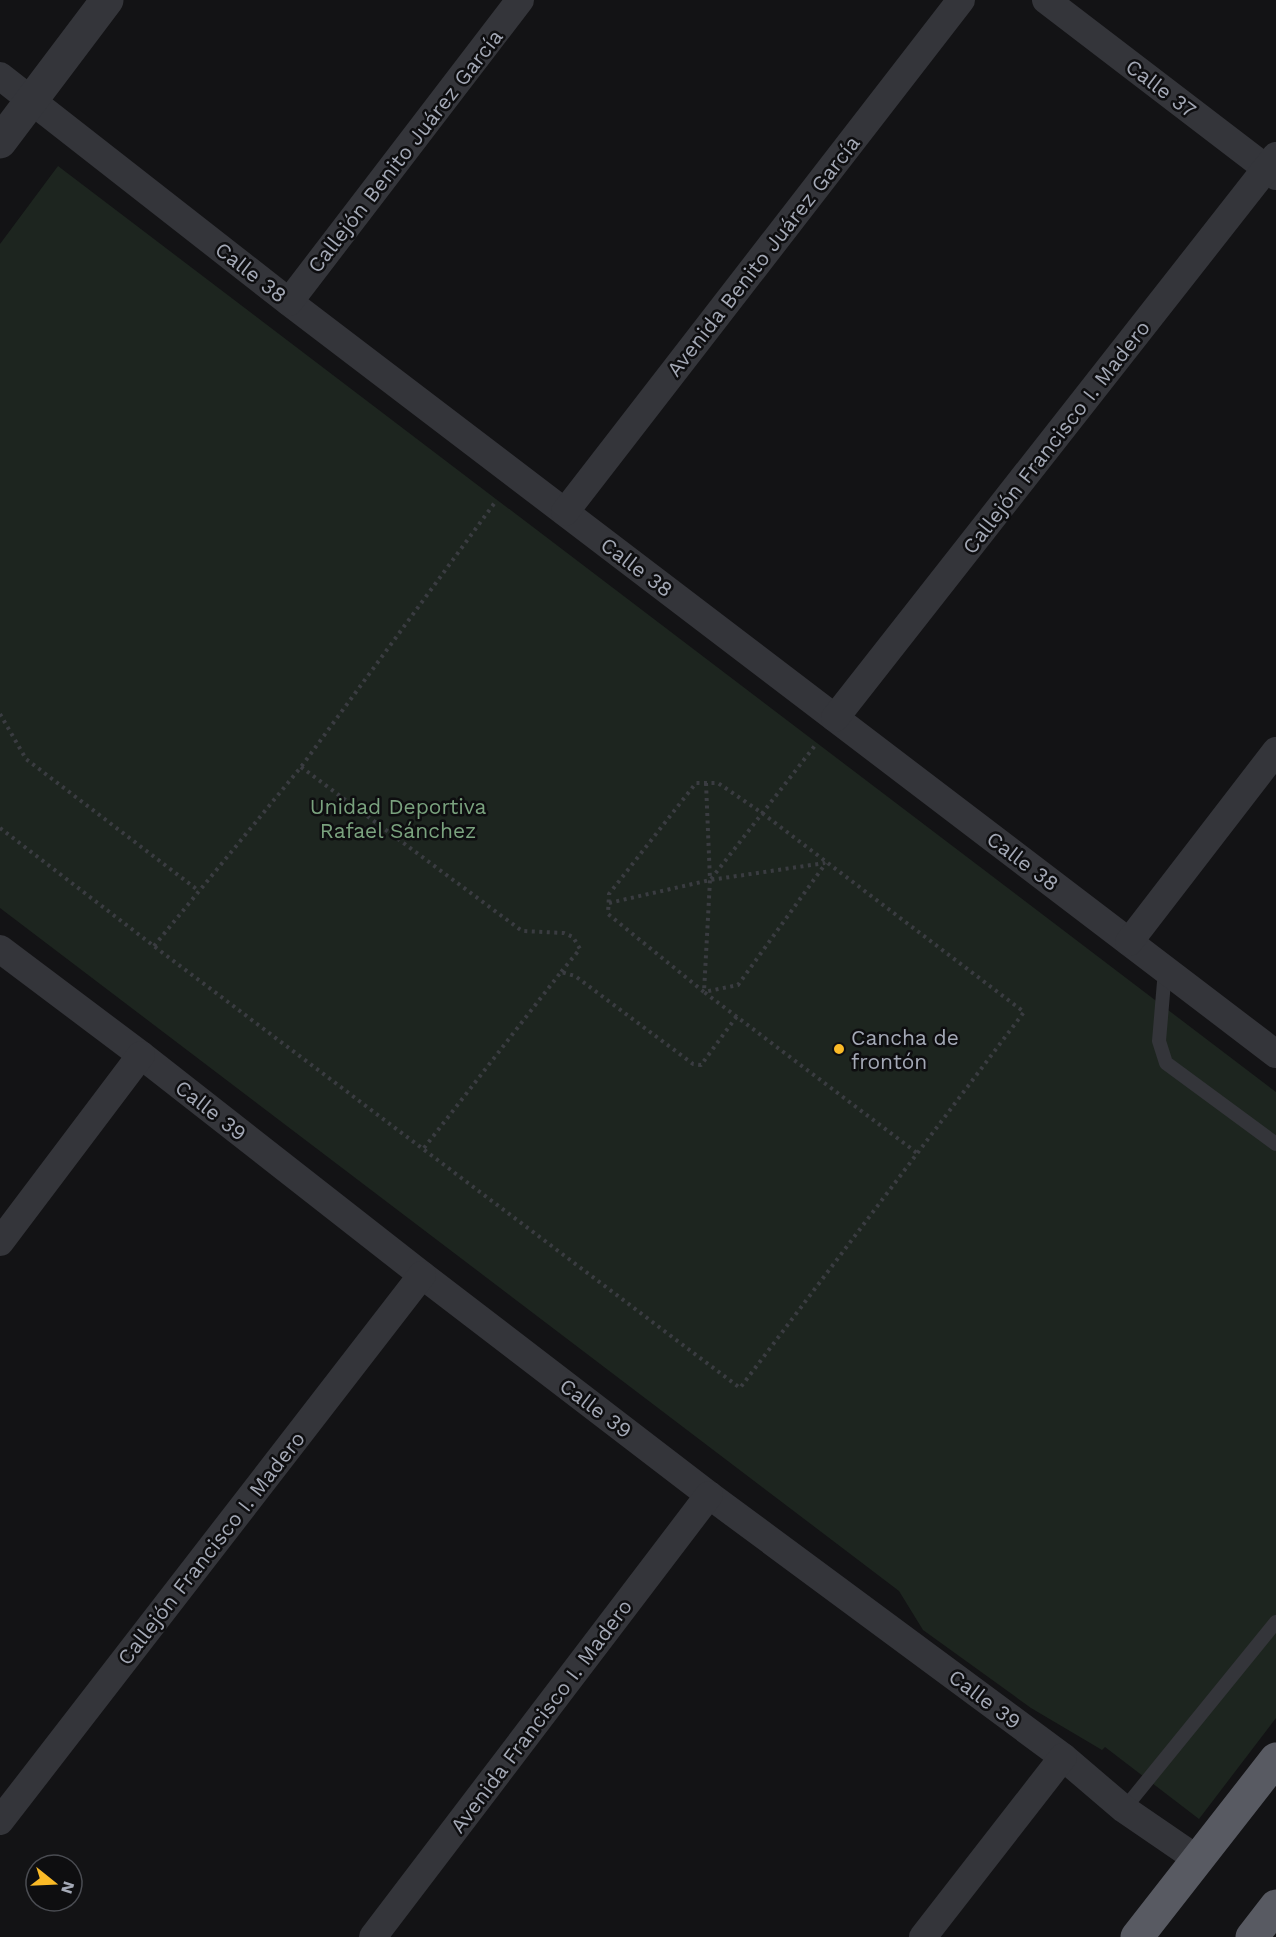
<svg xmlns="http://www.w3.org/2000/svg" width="1276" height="1937" viewBox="0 0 1276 1937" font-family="'Work Sans',sans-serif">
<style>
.green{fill:#1d251f}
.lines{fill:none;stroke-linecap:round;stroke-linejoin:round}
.path{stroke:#3a3c41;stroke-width:4;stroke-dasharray:3 4.5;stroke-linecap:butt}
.service{stroke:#34353a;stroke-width:14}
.minor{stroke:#34353a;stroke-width:28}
.tertiary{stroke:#34353a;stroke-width:33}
.trunk{stroke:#585a62;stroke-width:33}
.poi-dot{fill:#faba27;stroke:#0e0e10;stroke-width:2}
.labels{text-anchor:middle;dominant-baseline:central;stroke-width:5;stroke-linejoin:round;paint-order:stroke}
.street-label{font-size:21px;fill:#a4a9b6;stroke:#0e0e10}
.park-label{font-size:21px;fill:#7aa27e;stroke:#0e0e10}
.poi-label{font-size:21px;fill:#a4a9b6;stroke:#0e0e10;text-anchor:start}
</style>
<rect width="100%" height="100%" fill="#131315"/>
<polygon class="green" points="58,166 1276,1092 1276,1718 1199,1819 1105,1747 1102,1750 1031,1708 923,1630 899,1591 0,908 0,244"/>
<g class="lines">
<g class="path">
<polyline points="0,714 26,759 199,891"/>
<polyline points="301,767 522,931 564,933 573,937 580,949 561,972"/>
<polyline points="706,783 710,880 704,992 917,1153"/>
<polyline points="0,828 159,950 740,1388 1024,1012 762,813 718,783 696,783 609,894 608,914 704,992 738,985 826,863"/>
<polyline points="711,879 817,743"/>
<polyline points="609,903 710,880 825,863"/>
<polyline points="154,946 301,767 496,501"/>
<polyline points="424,1148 561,972 575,976 693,1064 701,1065 737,1016"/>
</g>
<g class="service">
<polyline points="1165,970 1159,1041 1166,1063 1276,1144"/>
<polyline points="1124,1809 1276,1622"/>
</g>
<g class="minor">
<polyline points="1046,0 1276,176"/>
<polyline points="0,76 289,302 1276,1054"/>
<polyline points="289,302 520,0"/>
<polyline points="565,512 961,0"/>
<polyline points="835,718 1276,156"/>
<polyline points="1129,942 1276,751"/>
<polyline points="0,949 141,1055 422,1275 709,1495 1063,1757 1124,1809 1197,1859"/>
<polyline points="0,1242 141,1055"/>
<polyline points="0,1821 422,1275"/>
<polyline points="373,1937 709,1495"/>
<polyline points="923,1937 1063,1757"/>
</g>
<polyline class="tertiary" points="0,142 107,0"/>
<g class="trunk">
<polyline points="1137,1937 1276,1759"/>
<polyline points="1252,1937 1276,1906"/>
</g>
</g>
<circle class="poi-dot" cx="839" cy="1049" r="6"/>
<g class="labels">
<g class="street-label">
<text transform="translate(1161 88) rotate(37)">Calle 37</text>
<text transform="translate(405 151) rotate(-52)">Callejón Benito Juárez García</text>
<text transform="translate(763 256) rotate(-52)">Avenida Benito Juárez García</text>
<text transform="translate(251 272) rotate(38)">Calle 38</text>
<text transform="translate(1056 437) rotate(-52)">Callejón Francisco I. Madero</text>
<text transform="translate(637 567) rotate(37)">Calle 38</text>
<text transform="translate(1023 861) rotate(37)">Calle 38</text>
<text transform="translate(211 1110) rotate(38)">Calle 39</text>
<text transform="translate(596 1408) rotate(37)">Calle 39</text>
<text transform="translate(211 1548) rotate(-52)">Callejón Francisco I. Madero</text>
<text transform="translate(985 1699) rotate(37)">Calle 39</text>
<text transform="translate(541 1716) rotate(-53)">Avenida Francisco I. Madero</text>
</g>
<g class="park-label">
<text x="398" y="806">Unidad Deportiva<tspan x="398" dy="24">Rafael Sánchez</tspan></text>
</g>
<g class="poi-label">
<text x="851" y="1037">Cancha de<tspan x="851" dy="24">frontón</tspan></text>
</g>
</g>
<g transform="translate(54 1883) rotate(108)"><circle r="28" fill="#0e0e10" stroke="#4a4c52" stroke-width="1.5"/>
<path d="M0-4.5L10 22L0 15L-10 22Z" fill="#faba27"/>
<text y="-9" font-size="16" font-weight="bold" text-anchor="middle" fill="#a4a9b6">N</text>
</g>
</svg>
